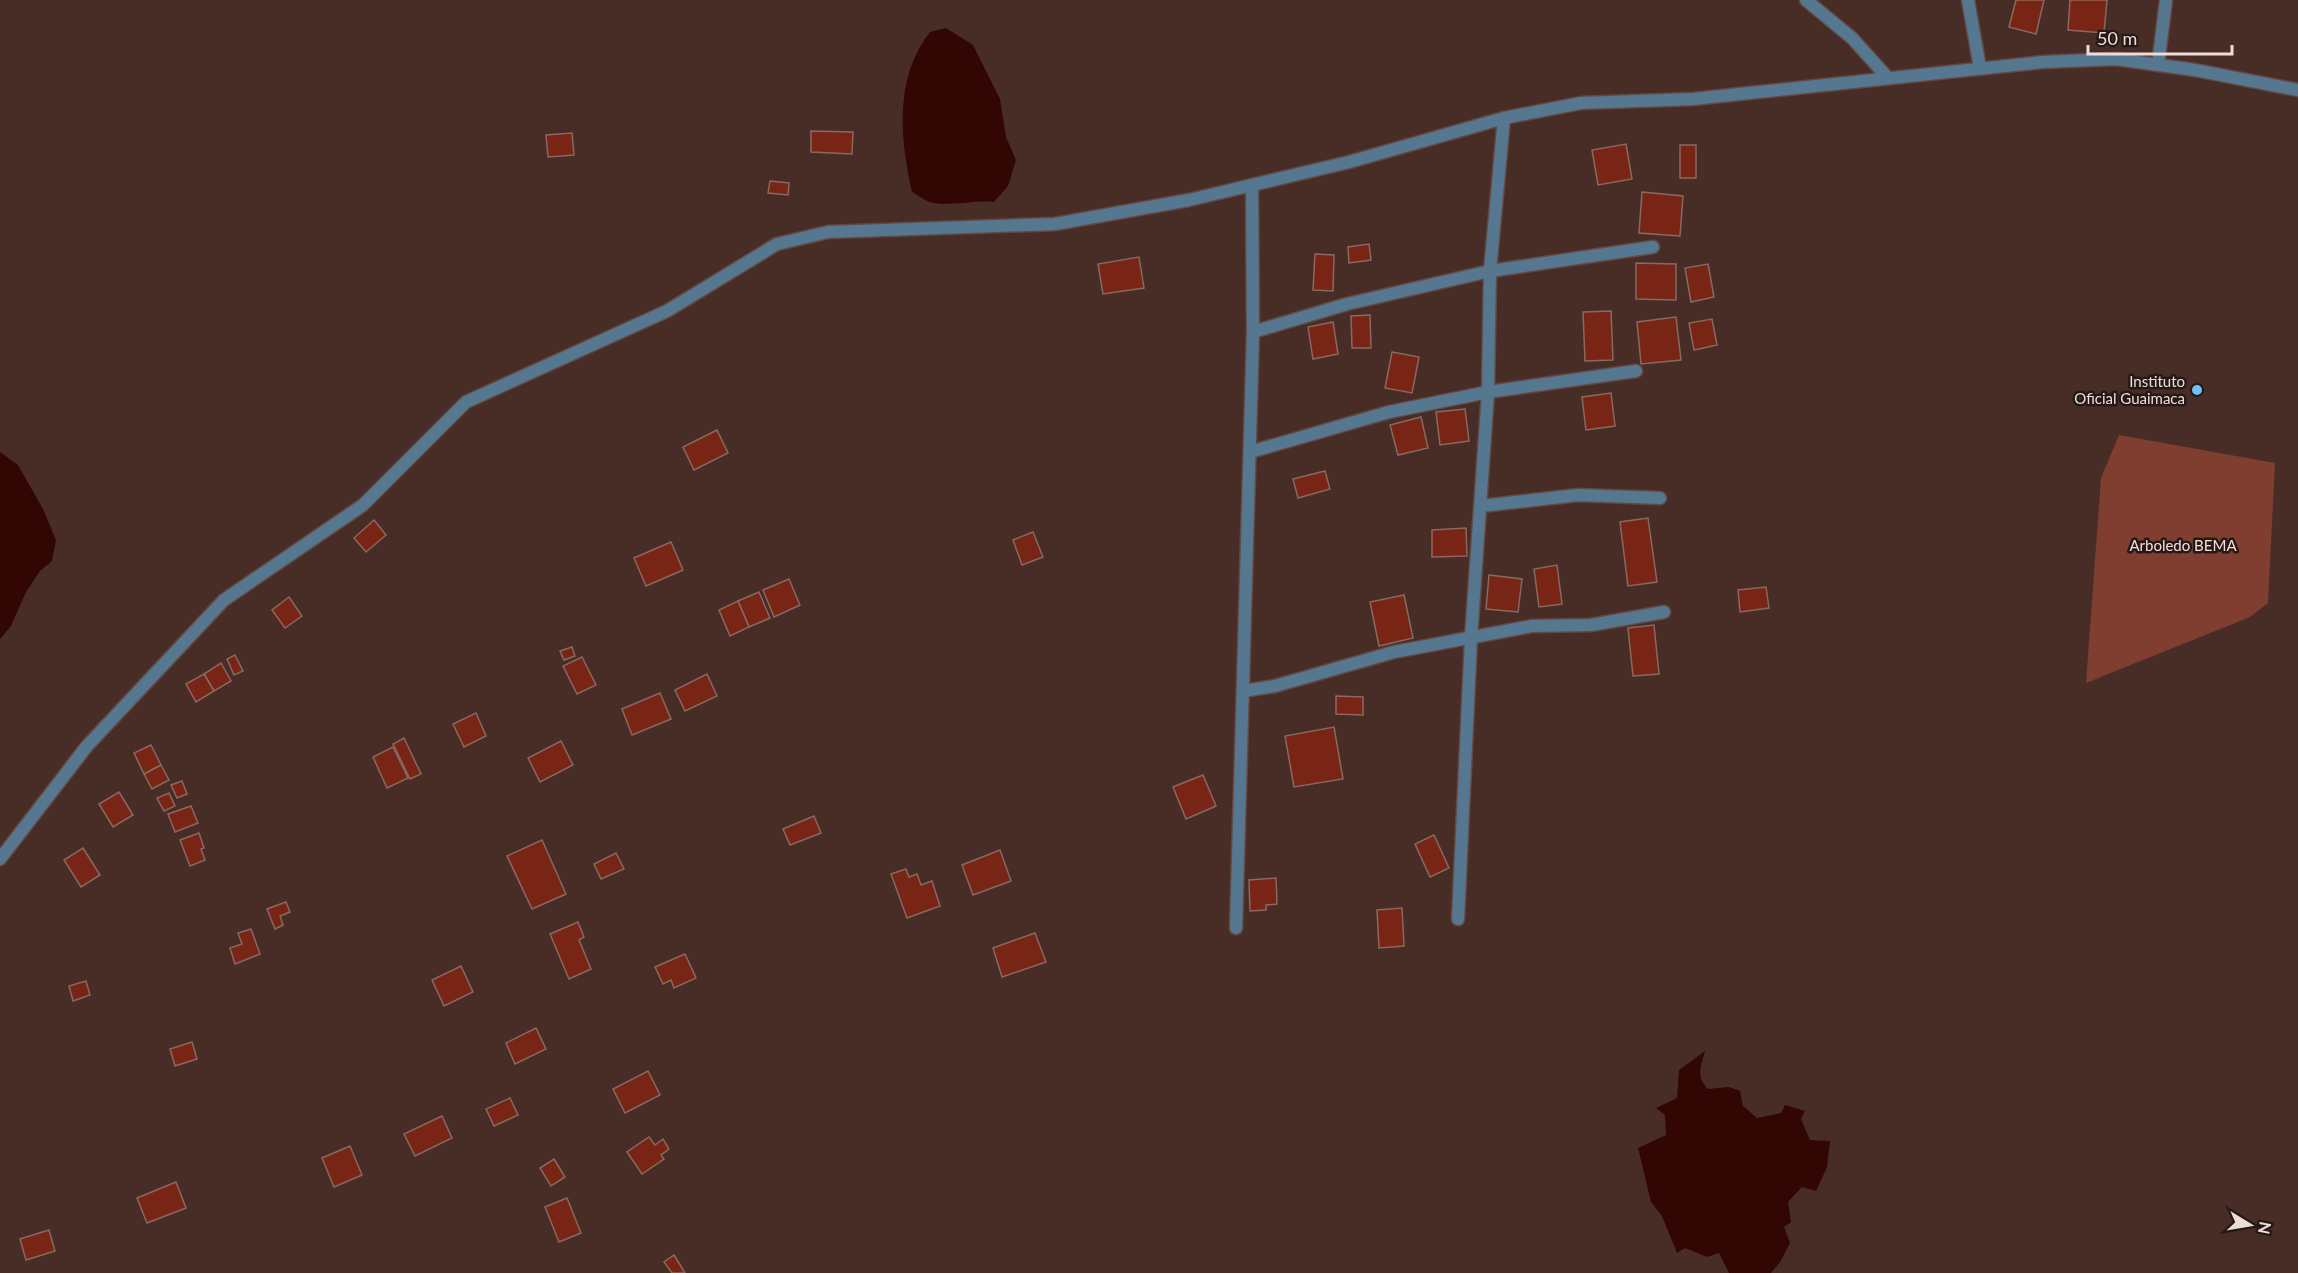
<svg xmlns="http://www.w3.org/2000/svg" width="2298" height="1273" viewBox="0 0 2298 1273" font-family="Lato,sans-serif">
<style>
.green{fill:#7f3e30}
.water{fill:#320602}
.building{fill:#792515;stroke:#886962;stroke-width:1.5}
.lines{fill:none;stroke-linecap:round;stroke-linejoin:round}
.minor-casing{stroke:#634943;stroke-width:15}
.tertiary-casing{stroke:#634943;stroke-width:15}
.minor{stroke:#55778f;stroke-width:12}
.tertiary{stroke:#55778f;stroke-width:12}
.poi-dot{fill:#72c1f5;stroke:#251916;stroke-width:2}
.labels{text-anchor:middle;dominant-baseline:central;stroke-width:5;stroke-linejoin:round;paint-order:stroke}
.poi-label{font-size:15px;fill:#eedcd8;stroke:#251916;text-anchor:end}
.park-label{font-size:15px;fill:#f7ddd7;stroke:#251916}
</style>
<rect width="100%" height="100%" fill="#482d27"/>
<polygon class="green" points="2119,435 2275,463 2268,603 2250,617 2086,683 2101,478"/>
<g class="water">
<path d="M946,28L973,45L1000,99L1006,137L1016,160L1008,186L994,202C974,200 955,206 934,203C927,202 919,196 912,192C900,138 894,78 930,32Z"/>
<polygon points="0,452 18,465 43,509 56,540 52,561 40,571 26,592 11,626 0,639"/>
<path d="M1705,1051C1701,1067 1695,1076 1708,1089L1729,1087L1740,1091L1743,1106L1757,1118L1781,1113L1785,1105L1805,1111L1801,1119L1810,1140L1830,1141L1827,1167L1816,1191L1802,1187L1788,1202L1791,1222L1784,1227L1790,1243L1780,1262L1771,1273H1729L1719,1253L1707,1257L1685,1248L1677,1253L1662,1216L1651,1202L1638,1148L1666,1135L1665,1115L1656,1108L1677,1098L1679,1070Z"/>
</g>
<g class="building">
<polygon points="2016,0 2044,0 2036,34 2009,27"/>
<polygon points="2070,0 2107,0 2104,33 2068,30"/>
<polygon points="811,131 853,132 852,154 811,152"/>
<polygon points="572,133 574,155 548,157 546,135"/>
<polygon points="1626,144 1632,179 1598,185 1592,150"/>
<rect x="1680" y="145" width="16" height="33"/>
<polygon points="770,181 789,183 788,195 768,193"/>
<polygon points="1642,192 1683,196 1680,236 1639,233"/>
<polygon points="1369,244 1371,260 1349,263 1348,247"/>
<polygon points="1315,254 1334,255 1333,291 1313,290"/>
<polygon points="1139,257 1144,288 1103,294 1098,264"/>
<polygon points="1636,263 1676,264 1676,300 1636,299"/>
<polygon points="1708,264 1714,297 1691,302 1685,268"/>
<polygon points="1611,311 1613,360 1585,361 1583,312"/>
<polygon points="1370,315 1371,348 1352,348 1351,316"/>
<polygon points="1676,317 1681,360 1641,364 1637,322"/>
<polygon points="1712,319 1717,345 1694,350 1689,323"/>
<polygon points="1333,322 1338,354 1313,359 1308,327"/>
<polygon points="1392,352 1419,357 1412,393 1385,388"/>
<polygon points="1611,393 1615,426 1586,430 1582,397"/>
<polygon points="1465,409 1469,441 1440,445 1436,412"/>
<polygon points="1421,417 1428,448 1398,455 1390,425"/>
<polygon points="717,430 728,453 694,470 683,447"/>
<polygon points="1325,471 1330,489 1298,498 1293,479"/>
<polygon points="1648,518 1657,582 1628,586 1620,522"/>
<polygon points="374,520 386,535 366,552 354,538"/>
<polygon points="1466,528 1467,556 1432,557 1432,530"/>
<polygon points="1033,532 1043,557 1022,565 1013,540"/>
<polygon points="671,542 683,570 646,586 634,558"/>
<polygon points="1557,565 1562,604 1539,607 1534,569"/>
<polygon points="1489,575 1522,579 1518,612 1486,609"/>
<polygon points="789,579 800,605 774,617 763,590"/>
<polygon points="1766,587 1769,608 1740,612 1738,590"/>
<polygon points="759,592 770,618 749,627 738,601"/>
<polygon points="1404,595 1413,638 1379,646 1370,602"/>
<polygon points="289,597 302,616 285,628 272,610"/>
<polygon points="738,601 749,627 730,636 719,610"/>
<polygon points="1654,625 1659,674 1633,676 1628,628"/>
<polygon points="572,647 575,656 564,660 560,651"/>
<polygon points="235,655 243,671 234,675 227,659"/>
<polygon points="582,657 596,685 577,694 563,666"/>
<polygon points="221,663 231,681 214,691 204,674"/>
<polygon points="204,674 214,691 196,702 186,684"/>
<polygon points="707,674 717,696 685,711 675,690"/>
<polygon points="660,693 671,719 632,735 622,709"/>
<polygon points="1336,696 1363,697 1363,715 1336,714"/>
<polygon points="476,713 486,736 464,747 453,724"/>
<polygon points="1334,727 1343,779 1294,787 1285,736"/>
<polygon points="404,738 421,774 410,779 393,744"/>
<polygon points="561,741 573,765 540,782 528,758"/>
<polygon points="151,745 161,765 144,774 134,753"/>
<polygon points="393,747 408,778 387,788 373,757"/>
<polygon points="161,765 169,780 152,789 144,774"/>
<polygon points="1203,775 1216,806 1186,819 1173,787"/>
<polygon points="182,781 187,794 177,798 171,785"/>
<polygon points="119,792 133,815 113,827 99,804"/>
<polygon points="169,793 175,806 164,811 157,798"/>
<polygon points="191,806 198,823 175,832 168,814"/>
<polygon points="814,816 821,833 790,845 783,829"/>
<polygon points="199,833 204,848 201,849 205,860 190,866 180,840"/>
<polygon points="1434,835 1449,868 1430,877 1415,844"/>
<polygon points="542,840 566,894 532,909 507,856"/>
<polygon points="83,848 100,875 81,887 64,860"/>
<polygon points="1000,850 1011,881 973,895 962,865"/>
<polygon points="616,853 624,869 601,879 594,864"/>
<polygon points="906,869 909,877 917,874 921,885 932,881 940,906 907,918 891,874"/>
<polygon points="1276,878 1277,904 1266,905 1266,910 1250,911 1249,880"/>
<polygon points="286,902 290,912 280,916 283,925 275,929 267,909"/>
<polygon points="1402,908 1404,946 1379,948 1377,910"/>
<polygon points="578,922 584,937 579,940 591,969 569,979 550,934"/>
<polygon points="251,929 260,954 235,964 230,948 242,944 238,933"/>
<polygon points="1035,933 1046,962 1002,977 993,948"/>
<polygon points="685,954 696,978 674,988 671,980 663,984 655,967"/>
<polygon points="461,966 473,992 444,1006 432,980"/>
<polygon points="86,981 90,995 73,1001 69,986"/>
<polygon points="536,1028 546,1049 515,1064 506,1043"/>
<polygon points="192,1042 197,1059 175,1066 170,1049"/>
<polygon points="648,1071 660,1095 625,1113 613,1089"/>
<polygon points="510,1098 518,1115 494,1126 486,1109"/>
<polygon points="442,1116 452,1138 415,1156 404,1134"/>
<polygon points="649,1137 655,1145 663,1139 669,1149 661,1155 664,1159 642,1174 627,1152"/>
<polygon points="350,1146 362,1175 334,1187 322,1158"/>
<polygon points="554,1159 565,1177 551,1186 540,1168"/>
<polygon points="176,1182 186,1208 147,1223 137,1198"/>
<polygon points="567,1198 581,1233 559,1242 545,1207"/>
<polygon points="49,1230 55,1251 26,1260 20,1239"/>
<polygon points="674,1255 685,1273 672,1273 664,1262"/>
</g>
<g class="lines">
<defs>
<g id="minor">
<polyline points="1806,0 1852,38 1888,78"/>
<polyline points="1968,0 1980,68"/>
<polyline points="2158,65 2166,0"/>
<polyline points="1252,185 1253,332"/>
<polyline points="1250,452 1389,412 1488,392 1636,371"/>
<polyline points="1481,506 1578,495 1660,498"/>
<polyline points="1243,691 1275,686 1394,652 1532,626 1591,625 1664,612"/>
<polyline points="1458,919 1471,638 1488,392 1490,271 1504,118"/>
<polyline points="1236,928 1253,332 1347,304 1490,271 1653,247"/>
</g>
<polyline id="tertiary" points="0,859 87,746 224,600 363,505 466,402 667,311 777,244 828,232 1055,224 1189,200 1349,162 1504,118 1581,103 1693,99 2043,62 2116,59 2195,70 2298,90"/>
</defs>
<use href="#minor" class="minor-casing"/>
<use href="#tertiary" class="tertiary-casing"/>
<use href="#minor" class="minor"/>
<use href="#tertiary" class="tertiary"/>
</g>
<circle class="poi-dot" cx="2197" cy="390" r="6"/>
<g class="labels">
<g class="poi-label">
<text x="2185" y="381">Instituto<tspan x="2185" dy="17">Oficial Guaimaca</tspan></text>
</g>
<g class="park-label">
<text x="2183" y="545">Arboledo BEMA</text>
</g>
</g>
<g transform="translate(2250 1225) rotate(101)" stroke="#251916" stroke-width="4.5" paint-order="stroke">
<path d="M0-4.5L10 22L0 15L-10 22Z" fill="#eedcd8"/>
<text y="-9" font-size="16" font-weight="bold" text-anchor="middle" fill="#eedcd8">N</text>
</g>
<path d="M2088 45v9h144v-9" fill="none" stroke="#eedcd8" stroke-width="3"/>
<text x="2097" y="45" font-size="18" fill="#eedcd8" stroke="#251916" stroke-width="4.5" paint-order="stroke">50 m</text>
</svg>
